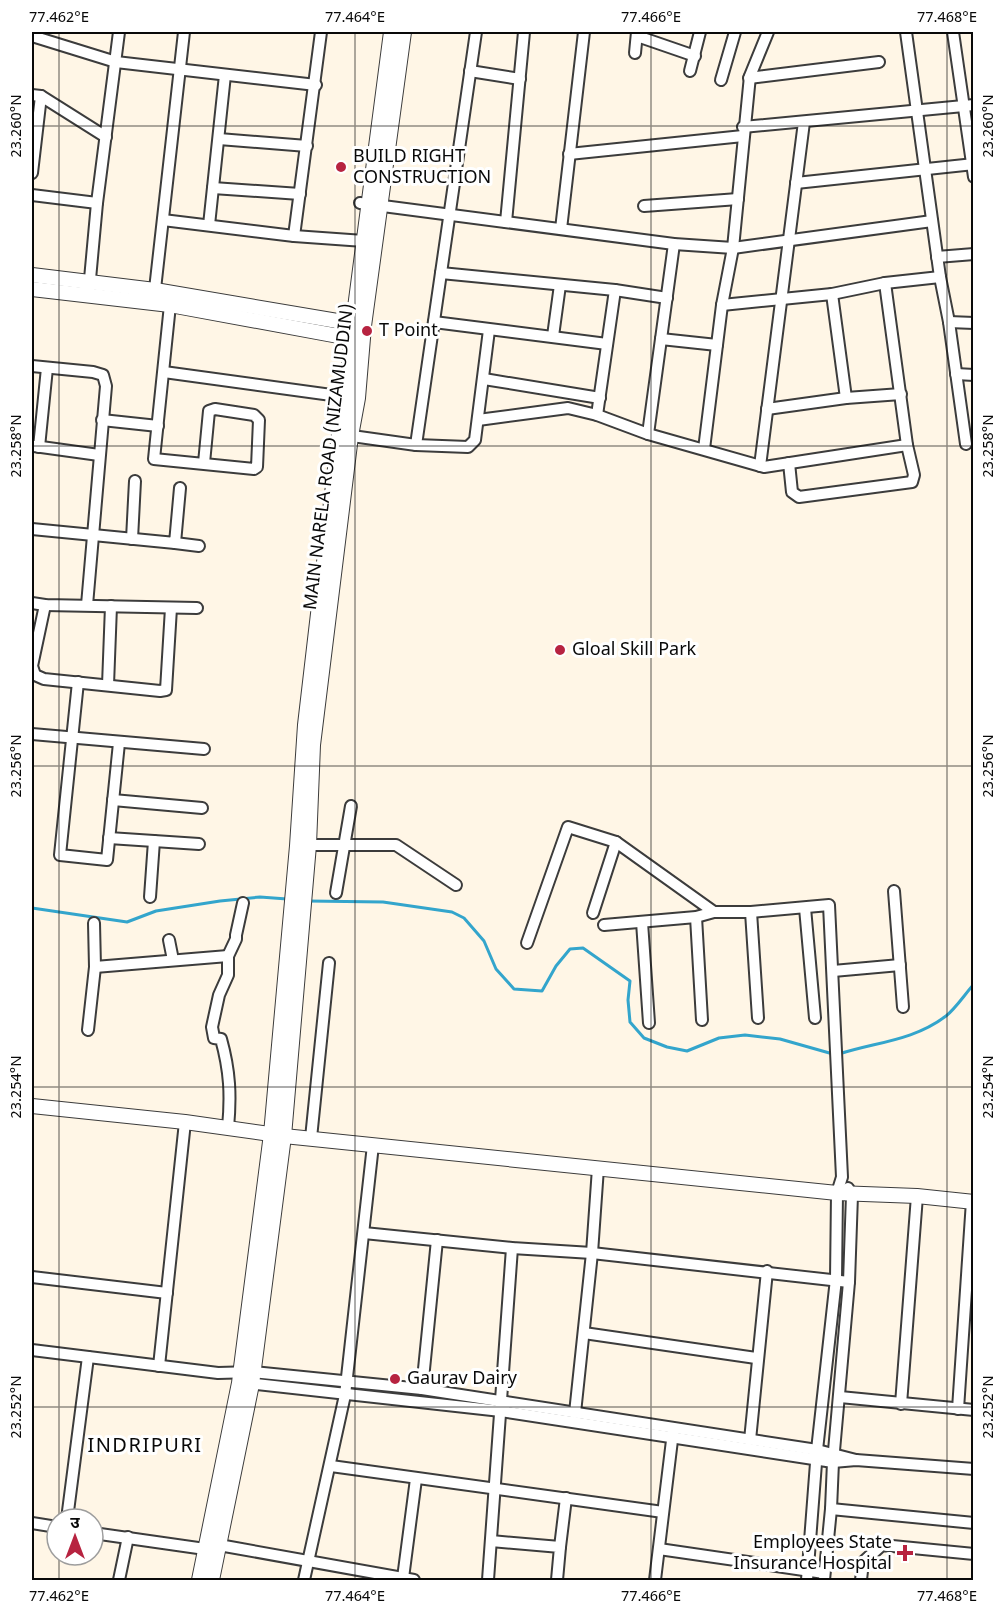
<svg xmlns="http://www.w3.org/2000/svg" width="1005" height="1612" viewBox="0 0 1005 1612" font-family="Georgia,'Noto Sans Devanagari',serif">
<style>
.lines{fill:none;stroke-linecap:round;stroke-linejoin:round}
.stream{stroke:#33a5cc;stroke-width:3}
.minor-casing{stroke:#3c3c3c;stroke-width:14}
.tertiary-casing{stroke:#3c3c3c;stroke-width:16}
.minor{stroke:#fff;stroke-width:10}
.tertiary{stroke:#fff;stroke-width:14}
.ticks{fill:none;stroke:#090909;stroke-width:1.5;stroke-opacity:0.45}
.poi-dot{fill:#b72340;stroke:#fff;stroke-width:2}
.labels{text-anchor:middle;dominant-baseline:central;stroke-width:6;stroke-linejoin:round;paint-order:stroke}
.poi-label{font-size:18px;fill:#090909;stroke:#fff;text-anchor:start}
.street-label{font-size:18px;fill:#090909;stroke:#fff}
.neighbourhood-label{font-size:20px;letter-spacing:1.5px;fill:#090909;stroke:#fff}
.neatline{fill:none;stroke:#090909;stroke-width:2}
.ticks-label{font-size:15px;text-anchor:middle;fill:#090909}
</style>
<rect width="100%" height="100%" fill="#fff6e6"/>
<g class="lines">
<g class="stream">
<polyline points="308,901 383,902 452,912 464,918 484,941 496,969 514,989 542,991 556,966 570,949 583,948 630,981 628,1000 630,1022 644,1038 667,1047 687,1051 719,1038 745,1035 780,1039 833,1054"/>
<polyline points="32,908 127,922 156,911 220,901 260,897 287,899"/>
<path d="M839,1054C876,1042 913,1041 946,1016C956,1008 965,994 974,984"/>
</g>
<defs>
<g id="minor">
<polyline points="906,32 940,277 949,322 966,444"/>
<polyline points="953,32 974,177"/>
<polyline points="32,36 116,62 316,85"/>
<polyline points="637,36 695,56"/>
<polyline points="635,53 637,32"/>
<polyline points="470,71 520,79"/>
<polyline points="690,71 700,32"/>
<polyline points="749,78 879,62"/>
<polyline points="721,80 735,32"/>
<polyline points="32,95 41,96 106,137"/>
<polyline points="743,127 974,105"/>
<polyline points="219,139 307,146"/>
<polyline points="569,154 743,136"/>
<polyline points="32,173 41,96"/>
<polyline points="796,183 974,164"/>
<polyline points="213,188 300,194"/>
<polyline points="32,195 97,203"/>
<polyline points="360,203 674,244 733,248 932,221"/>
<polyline points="644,206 738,199"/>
<polyline points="163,220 294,236 364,241"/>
<polyline points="506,222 524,32"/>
<polyline points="209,225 225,75"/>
<polyline points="561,229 584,32"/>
<polyline points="294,236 321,32"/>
<polyline points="937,257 974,254"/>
<polyline points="441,273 615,290 667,298"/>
<polyline points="89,290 97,203 119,32"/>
<polyline points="832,294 846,398"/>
<polyline points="154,298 184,32"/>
<polyline points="170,305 154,459 254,469 257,467 259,420 254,415 215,409 209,411 204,463"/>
<polyline points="722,305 832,294 885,283 940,277"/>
<polyline points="434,322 607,344"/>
<polyline points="949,322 974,323"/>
<polyline points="553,336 560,285"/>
<polyline points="661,339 717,345"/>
<polyline points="32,366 93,372 103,375 106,386 87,605"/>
<polyline points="164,372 346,397"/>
<polyline points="956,374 974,375"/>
<polyline points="484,379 600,398"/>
<polyline points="767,409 846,398 901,394"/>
<polyline points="597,415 615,290"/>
<polyline points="102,420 158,426"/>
<polyline points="478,420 568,408 597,415 648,434 764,467 907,445"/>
<polyline points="648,434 674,244"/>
<polyline points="345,435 416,445 468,447 475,440 489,330"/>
<polyline points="416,445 476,32"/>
<polyline points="34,446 99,455"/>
<polyline points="39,447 47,368"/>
<polyline points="704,449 722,305 733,248 750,76 768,32"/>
<polyline points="789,463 792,492 799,497 912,482 914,475 907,445 885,283"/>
<polyline points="760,466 804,122"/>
<polyline points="32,529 175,543 180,488"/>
<polyline points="132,539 135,481"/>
<polyline points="175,543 199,546"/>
<polyline points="32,603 45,605 197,608"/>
<polyline points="45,605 32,666 35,675 44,679 160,691 166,690 171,608"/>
<polyline points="78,682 60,855 107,860 119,743"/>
<polyline points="108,685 111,606"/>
<polyline points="32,734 204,749"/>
<polyline points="113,800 202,808"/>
<polyline points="109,838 199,844"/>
<polyline points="309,845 396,845 456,885"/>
<polyline points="894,891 903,1007"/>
<polyline points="336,893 351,806"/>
<polyline points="150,897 154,841"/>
<polyline points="805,908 815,1018"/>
<polyline points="751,912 758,1018"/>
<polyline points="593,913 616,842"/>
<polyline points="696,917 702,1020"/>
<polyline points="642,922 649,1023"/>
<polyline points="604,925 696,917 714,912 751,912 829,905 842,1177 837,1193 836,1279 817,1450 807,1580"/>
<polyline points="169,940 173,960"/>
<polyline points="527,943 568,827 616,842 714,912"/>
<polyline points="95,967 228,956"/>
<polyline points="833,971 900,965"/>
<polyline points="88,1030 95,967 94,923"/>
<path d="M228,1128C231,1096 230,1071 221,1039L214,1038L212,1027L219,995L228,975V956L236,939V935L243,903"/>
<polyline points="311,1138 329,963"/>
<polyline points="364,1233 512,1248 592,1253 849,1282"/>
<polyline points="32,1277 167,1293"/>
<polyline points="584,1333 756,1358"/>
<polyline points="32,1350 218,1373 253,1372 422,1389 817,1450 856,1460"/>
<polyline points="159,1366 185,1122"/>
<polyline points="247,1383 501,1411 833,1462 856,1460 974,1469"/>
<polyline points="422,1389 437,1240"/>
<polyline points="840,1397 974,1410"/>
<polyline points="901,1404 917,1196"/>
<polyline points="958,1409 972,1201"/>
<polyline points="575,1413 592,1253 598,1168"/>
<polyline points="750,1440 767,1271"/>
<polyline points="331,1466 663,1512"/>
<polyline points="831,1509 974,1523"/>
<polyline points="67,1519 88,1357"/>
<polyline points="32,1523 57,1527"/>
<polyline points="93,1533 205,1549 219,1545 414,1580"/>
<polyline points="491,1541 560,1547 557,1580"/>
<polyline points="560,1547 566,1498"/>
<polyline points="659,1549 824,1573"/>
<polyline points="403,1578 416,1479"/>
<polyline points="119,1580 128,1537"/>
<polyline points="304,1580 345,1395 373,1145"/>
<polyline points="488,1580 512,1248"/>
<polyline points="655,1580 673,1432"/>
<polyline points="824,1580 831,1509 833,1462 849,1282 852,1195 848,1188"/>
<polyline points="861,1580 863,1562 882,1545 974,1554"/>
</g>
<g id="tertiary">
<polyline points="32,275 155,290 361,325"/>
<polyline points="32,289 170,305 360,340"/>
<polyline points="32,1106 185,1122 284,1136 837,1193 917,1196 974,1202"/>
<polyline points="199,1580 239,1383 271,1134 297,846 305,725 339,434 346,397 353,323 391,32"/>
<polyline points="212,1580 252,1384 284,1136 309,845 313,745 351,436 358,398 364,326 404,32"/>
</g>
</defs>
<use href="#minor" class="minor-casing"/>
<use href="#tertiary" class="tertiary-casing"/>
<use href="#minor" class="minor"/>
<use href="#tertiary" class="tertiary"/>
</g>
<path class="ticks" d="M59,32V1519M355,32V1580M651,32V1580M947,32V1580M32,126H974M32,446H974M32,766H974M32,1087H974M32,1407H974M59,1555V1580"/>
<g class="poi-dot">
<circle cx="341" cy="167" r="6"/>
<circle cx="367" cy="331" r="6"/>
<circle cx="560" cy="650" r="6"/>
<circle cx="395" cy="1379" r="6"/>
<path d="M902 1544h6v6h6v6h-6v6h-6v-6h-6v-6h6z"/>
</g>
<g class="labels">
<g class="poi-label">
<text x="353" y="157">BUILD RIGHT<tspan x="353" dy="21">CONSTRUCTION</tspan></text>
<text x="379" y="331">T Point</text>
<text x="572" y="650">Gloal Skill Park</text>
<text x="407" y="1379">Gaurav Dairy</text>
<text x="892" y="1543" text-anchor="end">Employees State<tspan x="892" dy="21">Insurance Hospital</tspan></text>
</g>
<g class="street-label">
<text transform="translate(330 457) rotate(-83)">MAIN NARELA ROAD (NIZAMUDDIN)</text>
</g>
<g class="neighbourhood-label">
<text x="145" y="1447">INDRIPURI</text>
</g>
</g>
<rect width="1005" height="1612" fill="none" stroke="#ffffff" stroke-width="66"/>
<g transform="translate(75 1537)"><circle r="28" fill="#ffffff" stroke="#9d9d9d" stroke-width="1.5"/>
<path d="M0-4.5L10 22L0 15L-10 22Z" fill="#b72340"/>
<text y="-9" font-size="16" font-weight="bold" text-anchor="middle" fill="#090909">उ</text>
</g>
<rect x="33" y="33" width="939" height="1546" class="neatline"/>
<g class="ticks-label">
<text x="59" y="22">77.462°E</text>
<text x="355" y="22">77.464°E</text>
<text x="651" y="22">77.466°E</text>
<text x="947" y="22">77.468°E</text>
<text transform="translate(16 126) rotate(-90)" y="5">23.260°N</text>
<text transform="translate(988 126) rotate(-90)" y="5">23.260°N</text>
<text transform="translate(16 446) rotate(-90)" y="5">23.258°N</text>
<text transform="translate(988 446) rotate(-90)" y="5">23.258°N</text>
<text transform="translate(16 766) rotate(-90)" y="5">23.256°N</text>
<text transform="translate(988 766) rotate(-90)" y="5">23.256°N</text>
<text transform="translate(16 1087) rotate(-90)" y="5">23.254°N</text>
<text transform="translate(988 1087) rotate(-90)" y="5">23.254°N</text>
<text transform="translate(16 1407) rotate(-90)" y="5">23.252°N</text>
<text transform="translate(988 1407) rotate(-90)" y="5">23.252°N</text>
<text x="59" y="1601">77.462°E</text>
<text x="355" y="1601">77.464°E</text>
<text x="651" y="1601">77.466°E</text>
<text x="947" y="1601">77.468°E</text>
</g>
</svg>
